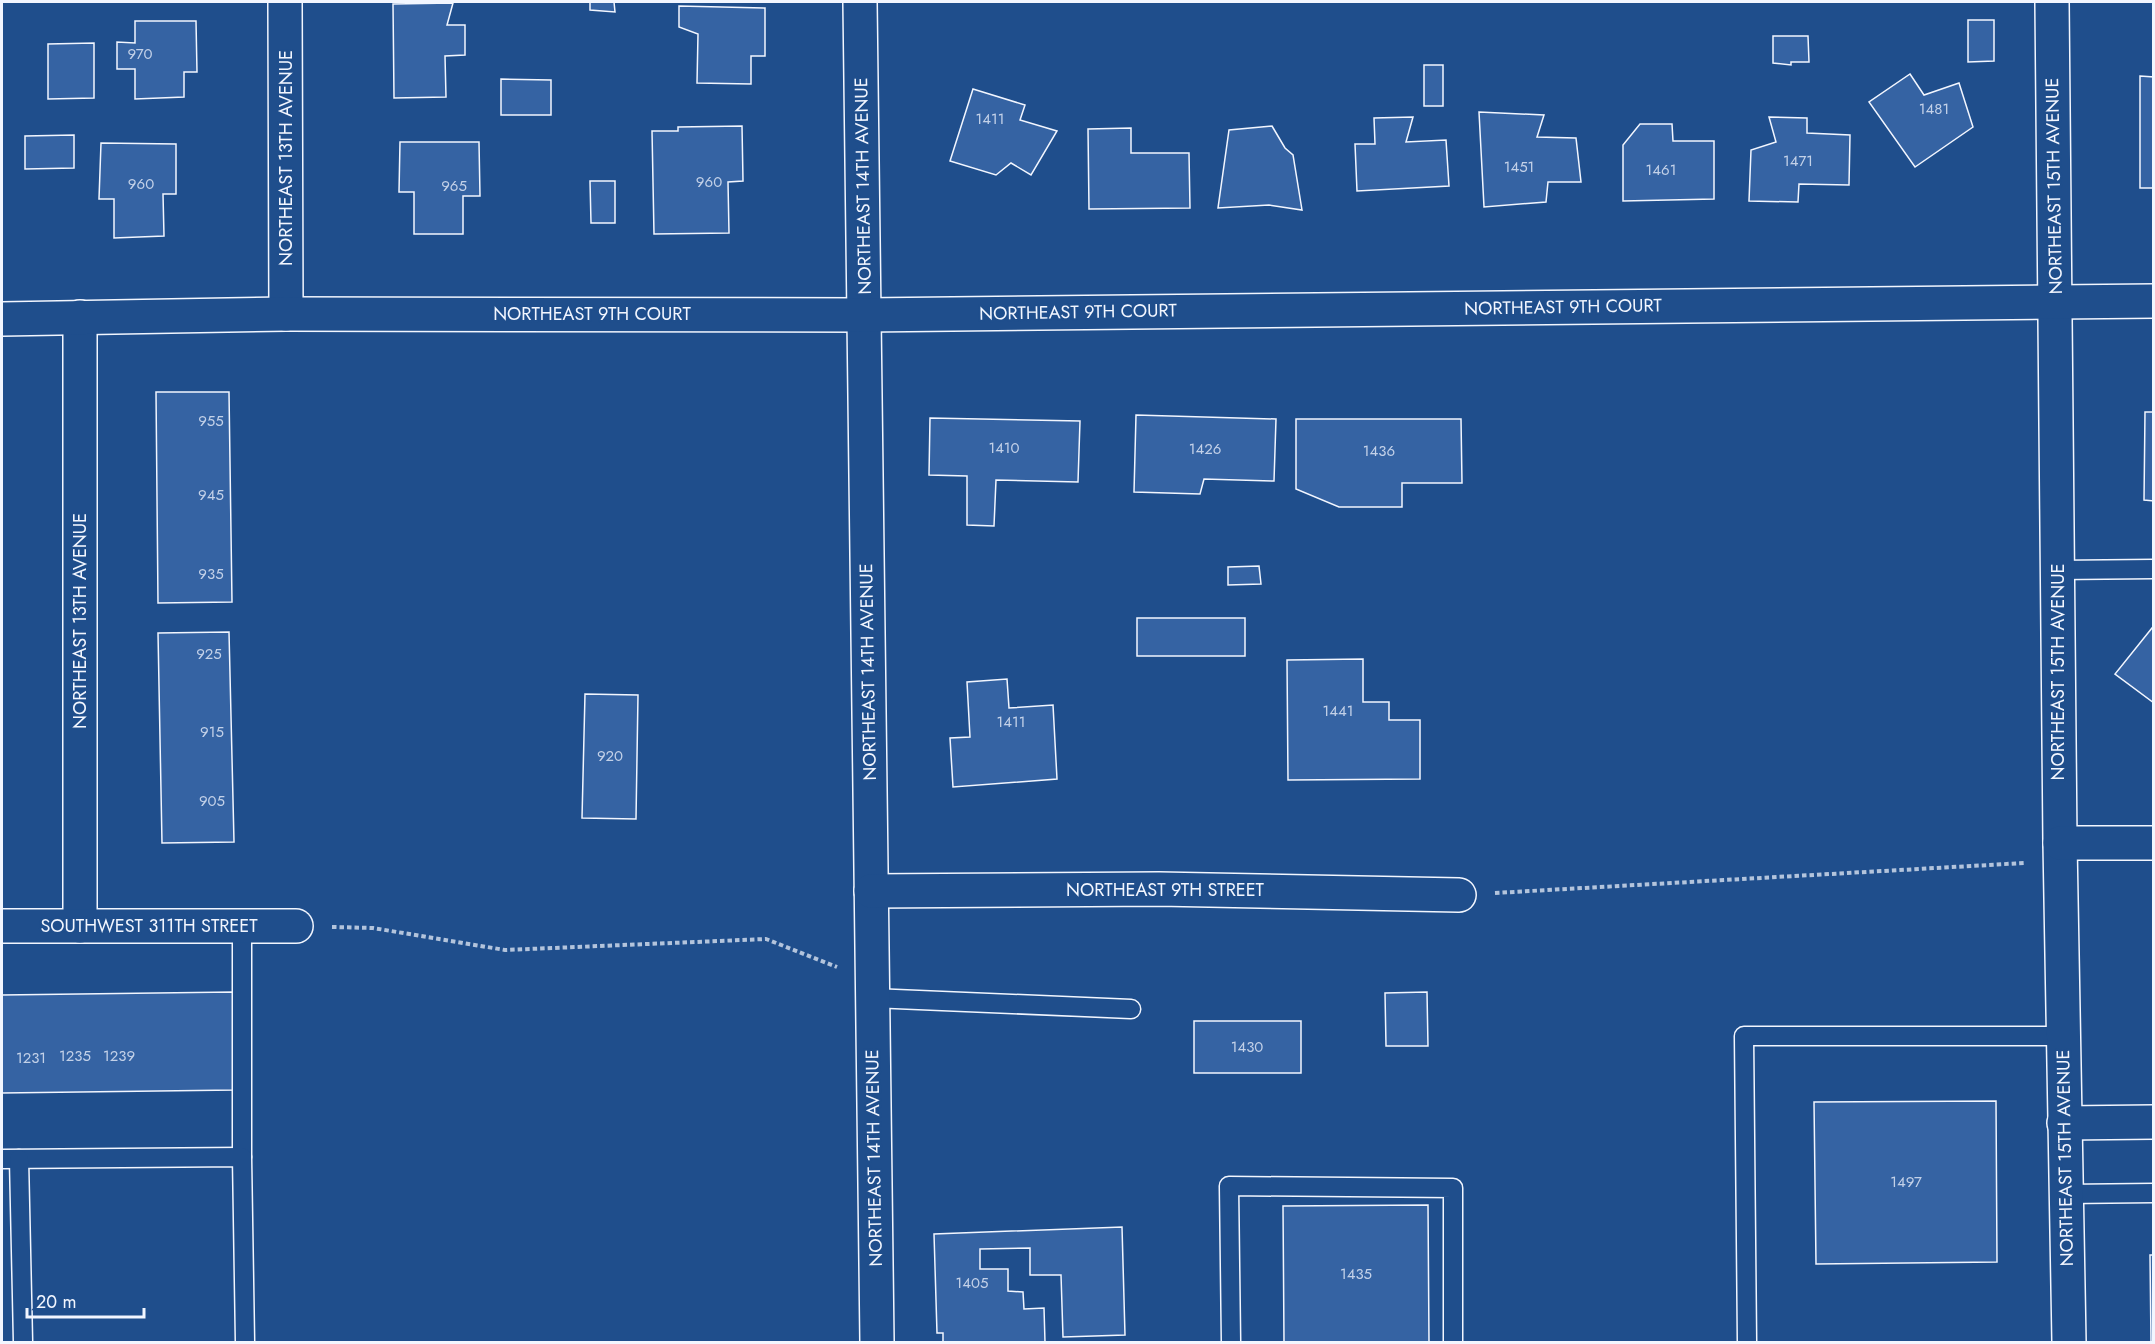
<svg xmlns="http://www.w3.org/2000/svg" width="2155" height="1344" viewBox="0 0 2155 1344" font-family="Jost,sans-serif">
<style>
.building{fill:#3563a3;stroke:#f2f6ff;stroke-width:1.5}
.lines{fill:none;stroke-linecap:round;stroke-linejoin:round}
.service-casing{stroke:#f2f6ff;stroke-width:21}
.minor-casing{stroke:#f2f6ff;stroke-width:36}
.path{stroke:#b3c4dc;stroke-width:4;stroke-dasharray:4.5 3;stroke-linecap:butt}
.service{stroke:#1f4e8c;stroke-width:18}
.minor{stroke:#1f4e8c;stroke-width:33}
.labels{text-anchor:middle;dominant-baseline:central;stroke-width:4.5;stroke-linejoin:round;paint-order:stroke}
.number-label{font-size:15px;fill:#c3d1e8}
.street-label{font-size:18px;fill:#f2f6ff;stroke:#1f4e8c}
</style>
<rect width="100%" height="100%" fill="#1f4e8c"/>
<g class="building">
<polygon points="590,2 614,2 615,12 590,10"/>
<polygon points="453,3 447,25 465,25 465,55 445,56 446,97 394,98 393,4"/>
<polygon points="679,6 765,8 765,56 751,56 751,84 697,83 698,34 679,27"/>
<polygon points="1968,20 1994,20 1994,61 1968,62"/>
<polygon points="135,21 196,21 197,72 184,72 184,97 135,99 135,69 117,69 117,42 135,43"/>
<polygon points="1773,36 1808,36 1809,62 1791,62 1791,65 1773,63"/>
<polygon points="94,43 94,98 48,99 48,44"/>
<rect x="1424" y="65" width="19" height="41"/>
<polygon points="1910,74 1924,95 1959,83 1973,127 1915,167 1869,102"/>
<polygon points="2140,76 2154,77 2154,188 2140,188"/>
<polygon points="501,79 551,80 551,115 501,115"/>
<polygon points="973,89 1025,105 1020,120 1057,131 1031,175 1011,163 996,175 950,161"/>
<polygon points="1479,112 1544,115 1537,137 1576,138 1581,182 1548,182 1546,202 1484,207"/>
<polygon points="1413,117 1406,142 1446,140 1449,186 1357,191 1355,144 1375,144 1374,118"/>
<polygon points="1769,117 1807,118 1807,133 1850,135 1849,185 1799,184 1798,202 1749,201 1751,150 1776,142"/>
<polygon points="1640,124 1672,124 1673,141 1714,141 1714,199 1623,201 1623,145"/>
<polygon points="742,126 743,181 728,182 729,233 654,234 652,131 678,131 678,127"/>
<polygon points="1272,126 1285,148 1293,155 1302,210 1269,205 1218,208 1229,130"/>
<polygon points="1131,128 1131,153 1189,153 1190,208 1089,209 1088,129"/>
<polygon points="74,135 74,168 25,169 25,136"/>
<polygon points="400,142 479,142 480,196 463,196 463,234 414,234 414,192 399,192"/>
<polygon points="101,143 176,144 176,194 163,194 164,236 114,238 114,199 99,199"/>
<polygon points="590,181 615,181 615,223 591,223"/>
<polygon points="156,392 229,392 232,602 158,603"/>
<polygon points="2145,412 2154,412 2154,501 2144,500"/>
<polygon points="1136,415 1276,419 1274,481 1204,479 1200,494 1134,492"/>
<polygon points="930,418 1080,421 1078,482 996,480 994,526 967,525 967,476 929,475"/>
<polygon points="1296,419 1461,419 1462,483 1402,483 1402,507 1339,507 1296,489"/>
<polygon points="1259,566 1261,584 1228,585 1228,567"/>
<rect x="1137" y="618" width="108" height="38"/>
<polygon points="2152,628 2154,629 2154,703 2115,674"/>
<polygon points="229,632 234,842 162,843 158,633"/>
<polygon points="1363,659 1363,702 1389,702 1389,720 1420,720 1420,779 1288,780 1287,660"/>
<polygon points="1007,679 1009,708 1053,705 1057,779 953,787 950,738 970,737 967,682"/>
<polygon points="585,694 638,695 636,819 582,818"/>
<polygon points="233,992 235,1090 2,1093 2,995"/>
<polygon points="1427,992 1428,1046 1386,1046 1385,993"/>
<rect x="1194" y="1021" width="107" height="52"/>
<polygon points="1996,1101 1997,1262 1816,1264 1814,1102"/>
<polygon points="1428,1205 1429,1342 1284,1342 1283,1206"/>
<polygon points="1122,1227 1125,1335 1063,1337 1061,1275 1030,1275 1030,1248 980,1249 980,1269 1008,1269 1008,1291 1023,1292 1024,1309 1044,1308 1045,1342 943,1342 943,1333 937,1333 934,1234"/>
<polygon points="2150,1255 2154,1255 2154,1342 2151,1342"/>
</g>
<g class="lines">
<defs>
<g id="service">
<polyline points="2057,570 2154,569"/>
<polyline points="242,926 242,1157"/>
<polyline points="872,998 1131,1009"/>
<polyline points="2,1159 242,1157 245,1342"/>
<polyline points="19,1159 23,1342"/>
<polyline points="2066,1194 2154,1193"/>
<polyline points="1231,1342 1229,1186 1453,1188 1453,1342"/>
<polyline points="1747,1342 1744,1036 2063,1036"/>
</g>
<g id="minor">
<polyline points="285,2 286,314"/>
<polyline points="860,2 877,1342"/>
<polyline points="2052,2 2060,843 2069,1342"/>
<polyline points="80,317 80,926"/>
<polyline points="2,319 286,314 865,315 2154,301"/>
<polyline points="2060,843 2154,843"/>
<polyline points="871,891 1159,889 1459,895"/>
<polyline points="2,926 296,926"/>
<polyline points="2064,1123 2154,1122"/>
</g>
</defs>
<use href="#service" class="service-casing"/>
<use href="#minor" class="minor-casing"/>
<g class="path">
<polyline points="1495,893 2024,863"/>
<polyline points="332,927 373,928 505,950 766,939 837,967"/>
</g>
<use href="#service" class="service"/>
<use href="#minor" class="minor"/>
</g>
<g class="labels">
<g class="number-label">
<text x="140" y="54">970</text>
<text x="1934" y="109">1481</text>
<text x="990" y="119">1411</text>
<text x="1798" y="161">1471</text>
<text x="1519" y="167">1451</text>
<text x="1661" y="170">1461</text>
<text x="709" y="182">960</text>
<text x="141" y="184">960</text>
<text x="454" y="186">965</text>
<text x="211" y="421">955</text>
<text x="1004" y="448">1410</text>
<text x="1205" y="449">1426</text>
<text x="1379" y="451">1436</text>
<text x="211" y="495">945</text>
<text x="211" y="574">935</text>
<text x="209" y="654">925</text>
<text x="1338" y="711">1441</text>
<text x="1011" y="722">1411</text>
<text x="212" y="732">915</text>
<text x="610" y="756">920</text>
<text x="212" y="801">905</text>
<text x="1247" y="1047">1430</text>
<text x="75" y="1056">1235</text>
<text x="119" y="1056">1239</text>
<text x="31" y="1058">1231</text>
<text x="1906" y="1182">1497</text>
<text x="1356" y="1274">1435</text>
<text x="972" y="1283">1405</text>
</g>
<g class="street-label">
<text transform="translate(286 158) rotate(-90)">NORTHEAST 13TH AVENUE</text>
<text transform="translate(863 186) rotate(-91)">NORTHEAST 14TH AVENUE</text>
<text transform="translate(2054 186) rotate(-91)">NORTHEAST 15TH AVENUE</text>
<text transform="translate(1563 307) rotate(-1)">NORTHEAST 9TH COURT</text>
<text transform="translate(1078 312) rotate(-1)">NORTHEAST 9TH COURT</text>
<text x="592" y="314">NORTHEAST 9TH COURT</text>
<text transform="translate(80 621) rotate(-90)">NORTHEAST 13TH AVENUE</text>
<text transform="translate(868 672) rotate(-91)">NORTHEAST 14TH AVENUE</text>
<text transform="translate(2058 672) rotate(-90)">NORTHEAST 15TH AVENUE</text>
<text x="1165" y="890">NORTHEAST 9TH STREET</text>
<text x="149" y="926">SOUTHWEST 311TH STREET</text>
<text transform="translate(874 1158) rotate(-91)">NORTHEAST 14TH AVENUE</text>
<text transform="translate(2065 1158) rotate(-91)">NORTHEAST 15TH AVENUE</text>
</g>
</g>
<rect width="2155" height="1344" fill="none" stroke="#f2f6ff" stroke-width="6"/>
<path d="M27 1308v9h117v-9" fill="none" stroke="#f2f6ff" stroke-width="3"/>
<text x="36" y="1308" font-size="18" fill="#f2f6ff" stroke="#1f4e8c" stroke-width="4.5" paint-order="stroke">20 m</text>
</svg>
